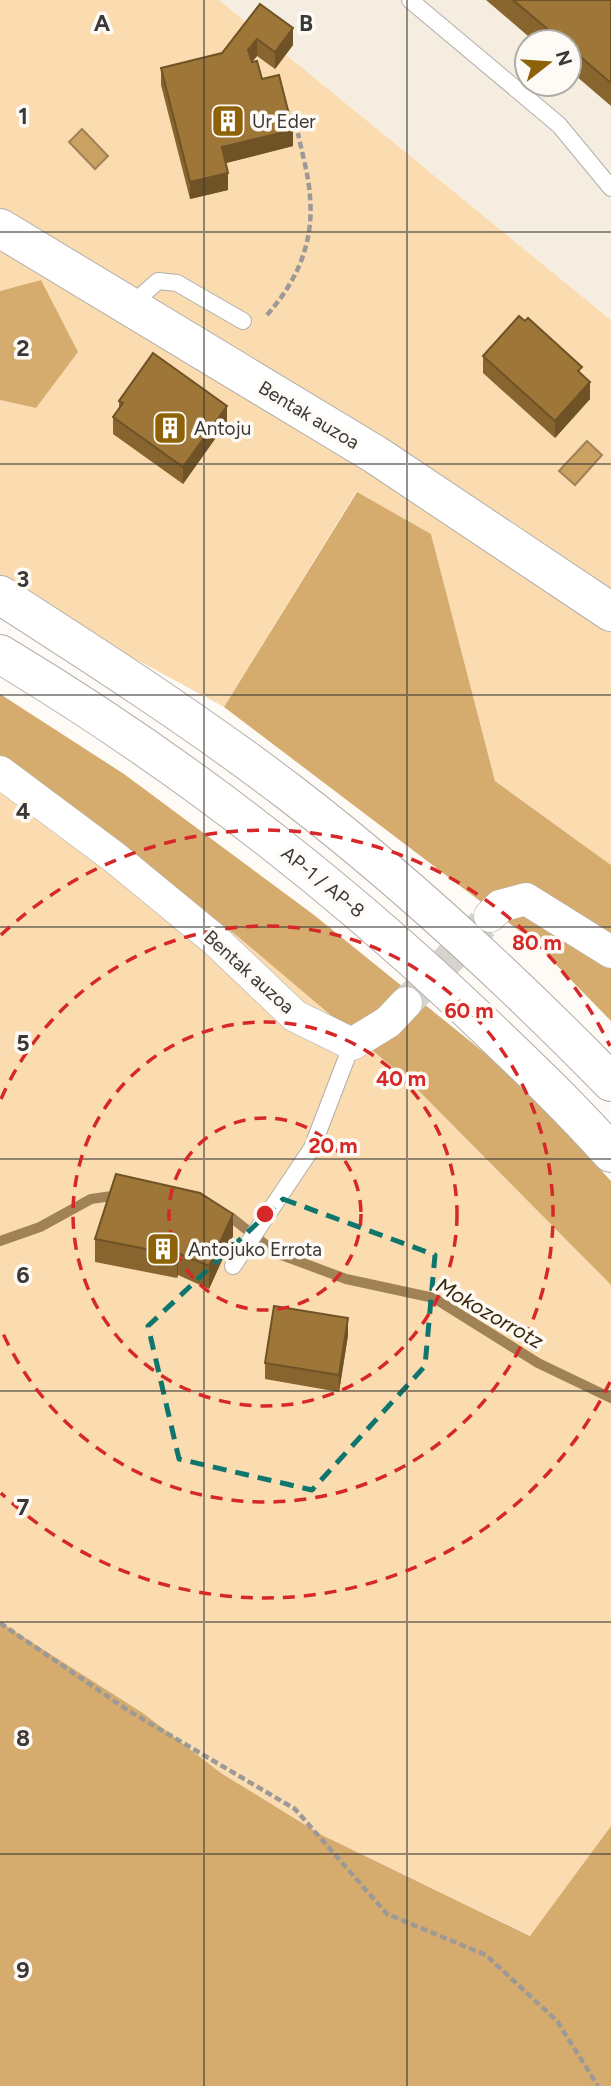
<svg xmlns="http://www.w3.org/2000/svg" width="611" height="2086" viewBox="0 0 611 2086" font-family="Figtree,sans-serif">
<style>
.built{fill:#f6ede1;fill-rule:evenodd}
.green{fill:#fadcb0}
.forest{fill:#d6ac6e}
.water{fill:#cba264;stroke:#a08256;stroke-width:2}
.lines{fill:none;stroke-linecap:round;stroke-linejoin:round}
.stream{stroke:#a08256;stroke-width:10}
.minor-tunnel{stroke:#d7d3cf;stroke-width:32;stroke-dasharray:32 16;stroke-linecap:butt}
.service-casing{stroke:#b2afaa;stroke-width:18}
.minor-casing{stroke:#b2afaa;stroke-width:33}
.secondary-casing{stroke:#b2afaa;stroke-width:40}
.motorway-casing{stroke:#b2afaa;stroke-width:40}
.path{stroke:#9c9996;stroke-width:4.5;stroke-dasharray:7 3.5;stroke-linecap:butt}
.service{stroke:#fff;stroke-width:16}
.minor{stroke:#fff;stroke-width:32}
.secondary{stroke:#fff;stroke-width:38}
.motorway{stroke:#fff;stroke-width:38}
.wall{fill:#88652f}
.shaded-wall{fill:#6f5326}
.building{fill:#9e7637;stroke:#6f5326;stroke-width:2}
.marked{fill:none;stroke:#0f766e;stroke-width:5;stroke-dasharray:14 9;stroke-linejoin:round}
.grid{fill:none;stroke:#3b3937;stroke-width:2;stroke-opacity:0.55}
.ring{fill:none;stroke:#d62828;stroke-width:3.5;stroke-dasharray:12 9}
.labels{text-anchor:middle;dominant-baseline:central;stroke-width:7;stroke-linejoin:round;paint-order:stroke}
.poi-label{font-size:19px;fill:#3b3937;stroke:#fefaf5;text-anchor:start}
.street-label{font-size:19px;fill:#3b3937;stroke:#fefaf5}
.water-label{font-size:21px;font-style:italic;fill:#3a280c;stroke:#fefaf5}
.grid-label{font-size:23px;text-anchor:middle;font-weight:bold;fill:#3b3937;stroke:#fefaf5;stroke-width:7;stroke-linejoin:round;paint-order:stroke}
.centre{fill:#d62828;stroke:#fefaf5;stroke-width:3.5}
.ring-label{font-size:21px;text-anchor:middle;font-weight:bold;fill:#d62828;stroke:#fefaf5;stroke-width:7;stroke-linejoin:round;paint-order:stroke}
</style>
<rect width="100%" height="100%" fill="#fefaf5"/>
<path class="built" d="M219,0H611V320ZM527,42H569V84H527Z"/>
<g class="green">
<polygon points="0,0 219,0 611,320 611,865 495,781 431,534 356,492 224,707 0,586 0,400 36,408 41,280 0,291"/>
<polygon points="0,757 237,936 411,1083 611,1285 611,1826 531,1936 320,1834 221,1773 143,1713 0,1622"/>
</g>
<g class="forest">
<polygon points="41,280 78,352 36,408 0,400 0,291"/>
<polygon points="357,492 431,534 495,781 611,865 611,1021 534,942 224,707"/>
<polygon points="0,694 124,774 314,915 523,1084 611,1181 611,1285 411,1083 237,936 0,757"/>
<polygon points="0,1622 143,1713 221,1773 320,1834 530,1936 611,1826 611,2086 0,2086"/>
</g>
<g class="water">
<polygon points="82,129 108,156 95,169 69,142"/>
<polygon points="587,441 602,455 575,485 559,471"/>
</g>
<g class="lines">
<g class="stream">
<polyline points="222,1214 232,1218 276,1253 346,1279 434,1298 538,1363 611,1398"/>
<polyline points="0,1241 40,1227 91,1199 119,1195"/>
</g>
<polyline class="minor-tunnel" points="406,1003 483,924"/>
<defs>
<g id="service">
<polyline points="410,0 559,125 611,188"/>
<polyline points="130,306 158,281 177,283 243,321"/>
<polyline points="233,1266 312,1148 352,1044"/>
</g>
<g id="minor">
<polyline points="0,772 114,857 215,940 295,1016 352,1044 388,1022 406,1003"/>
<polyline points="490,916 500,906 526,899 611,952"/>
</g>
<polyline id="secondary" points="0,228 376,455 611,612"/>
<g id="motorway">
<path d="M0,595C98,658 196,721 289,792C404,880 510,979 611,1082"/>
<path d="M0,654C175,759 336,883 484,1025C527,1066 571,1108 611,1153"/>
</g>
</defs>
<use href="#service" class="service-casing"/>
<use href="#minor" class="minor-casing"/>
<use href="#secondary" class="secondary-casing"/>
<use href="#motorway" class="motorway-casing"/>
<g class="path">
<path d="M267,315C297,281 314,243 310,197C309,176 302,154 298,133"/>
<polyline points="0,1623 129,1711 295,1809 387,1914 486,1955 557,2021 598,2086"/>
</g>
<use href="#service" class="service"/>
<use href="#minor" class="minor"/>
<use href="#secondary" class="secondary"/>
<use href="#motorway" class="motorway"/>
</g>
<g class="wall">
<polygon points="486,0 611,0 611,106 569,70 569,42 535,42"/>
<polygon points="260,4 293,45 275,69 257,56 252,62 262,79 293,146 226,163 228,190 190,199 161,85 161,68 222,53"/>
<polygon points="483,356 582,375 590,399 555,438 483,373"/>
<polygon points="119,401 227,422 183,484 113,434 113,417 119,408"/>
<polygon points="233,1236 209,1289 178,1275 177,1278 95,1262 95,1239"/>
<polygon points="348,1335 339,1392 265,1379 265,1363"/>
</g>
<g class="shaded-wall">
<polygon points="293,28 293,45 275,69 275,52"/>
<polygon points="257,39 257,56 248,67 248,50"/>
<polygon points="293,130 293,146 222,164 222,147"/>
<polygon points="228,173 228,190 190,199 190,182"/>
<polygon points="590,382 590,399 555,438 555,421"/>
<polygon points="227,406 227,422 183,484 183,467"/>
<polygon points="233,1214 233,1236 209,1289 209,1266"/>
<polygon points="178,1253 178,1275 177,1278 177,1255"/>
<polygon points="348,1318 348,1335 339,1392 339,1375"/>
</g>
<g class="building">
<polygon points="513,0 611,0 611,83 569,47 569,42 563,42"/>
<polygon points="260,4 293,28 275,52 257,39 248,50 252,62 257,61 262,79 279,75 293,130 222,147 228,173 190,182 161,68 222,53"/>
<polygon points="519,316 525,321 528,318 582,367 578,371 590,382 555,421 483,356"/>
<polygon points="153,353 227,406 183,467 113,417 123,403 119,401"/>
<polygon points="116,1174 200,1193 233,1214 209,1266 178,1253 177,1255 95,1239"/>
<polygon points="274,1306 348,1318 339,1375 265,1363"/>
</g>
<path class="marked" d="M283,1199L435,1255L425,1366L312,1490L179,1459L148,1326Z"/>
<path class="grid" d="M204,0V2086M407,0V2086M0,232H611M0,464H611M0,695H611M0,927H611M0,1159H611M0,1391H611M0,1622H611M0,1854H611"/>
<g class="ring">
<circle cx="265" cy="1214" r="96"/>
<circle cx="265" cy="1214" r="192"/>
<path d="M1 1099A288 288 0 1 1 1 1329"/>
<path d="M610 1382A384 384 0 0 1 1 1493M1 935A384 384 0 0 1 610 1046"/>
</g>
<defs>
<symbol id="building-square" viewBox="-11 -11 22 22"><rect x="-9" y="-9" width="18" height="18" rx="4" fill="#8e6209" stroke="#fefaf5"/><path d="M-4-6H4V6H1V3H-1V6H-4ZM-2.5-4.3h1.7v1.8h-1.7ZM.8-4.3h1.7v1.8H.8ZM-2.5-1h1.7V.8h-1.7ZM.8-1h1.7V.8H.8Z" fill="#fff"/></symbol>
</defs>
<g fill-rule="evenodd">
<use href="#building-square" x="209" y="102" width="38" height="38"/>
<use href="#building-square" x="151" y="409" width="38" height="38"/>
<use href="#building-square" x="144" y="1230" width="38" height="38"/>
</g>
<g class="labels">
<g class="poi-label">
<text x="252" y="121">Ur Eder</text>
<text x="194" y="428">Antoju</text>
<text x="188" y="1249">Antojuko Errota</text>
</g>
<g class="street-label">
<text transform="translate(309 415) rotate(31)">Bentak auzoa</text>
<text transform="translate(323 882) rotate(39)">AP-1 / AP-8</text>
<text transform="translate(249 972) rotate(42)">Bentak auzoa</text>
</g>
<g class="water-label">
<text transform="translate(490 1313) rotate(30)">Mokozorrotz</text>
</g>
</g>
<g class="grid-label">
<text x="102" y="31">A</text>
<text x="306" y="31">B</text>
<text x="23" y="124">1</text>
<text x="23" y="356">2</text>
<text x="23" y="587">3</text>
<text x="23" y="819">4</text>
<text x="23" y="1051">5</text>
<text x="23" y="1283">6</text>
<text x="23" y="1515">7</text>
<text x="23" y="1746">8</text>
<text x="23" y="1978">9</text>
</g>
<circle cx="265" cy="1214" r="10" class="centre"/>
<g class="ring-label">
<text x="537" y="950">80 m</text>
<text x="469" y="1018">60 m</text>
<text x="401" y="1086">40 m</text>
<text x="333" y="1153">20 m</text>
</g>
<g transform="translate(548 63) rotate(73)"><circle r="33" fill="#fefaf5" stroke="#b0ada9" stroke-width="2"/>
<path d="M0-5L12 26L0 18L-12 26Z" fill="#8e6209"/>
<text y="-10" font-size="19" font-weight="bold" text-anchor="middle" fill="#3b3937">N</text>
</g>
</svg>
